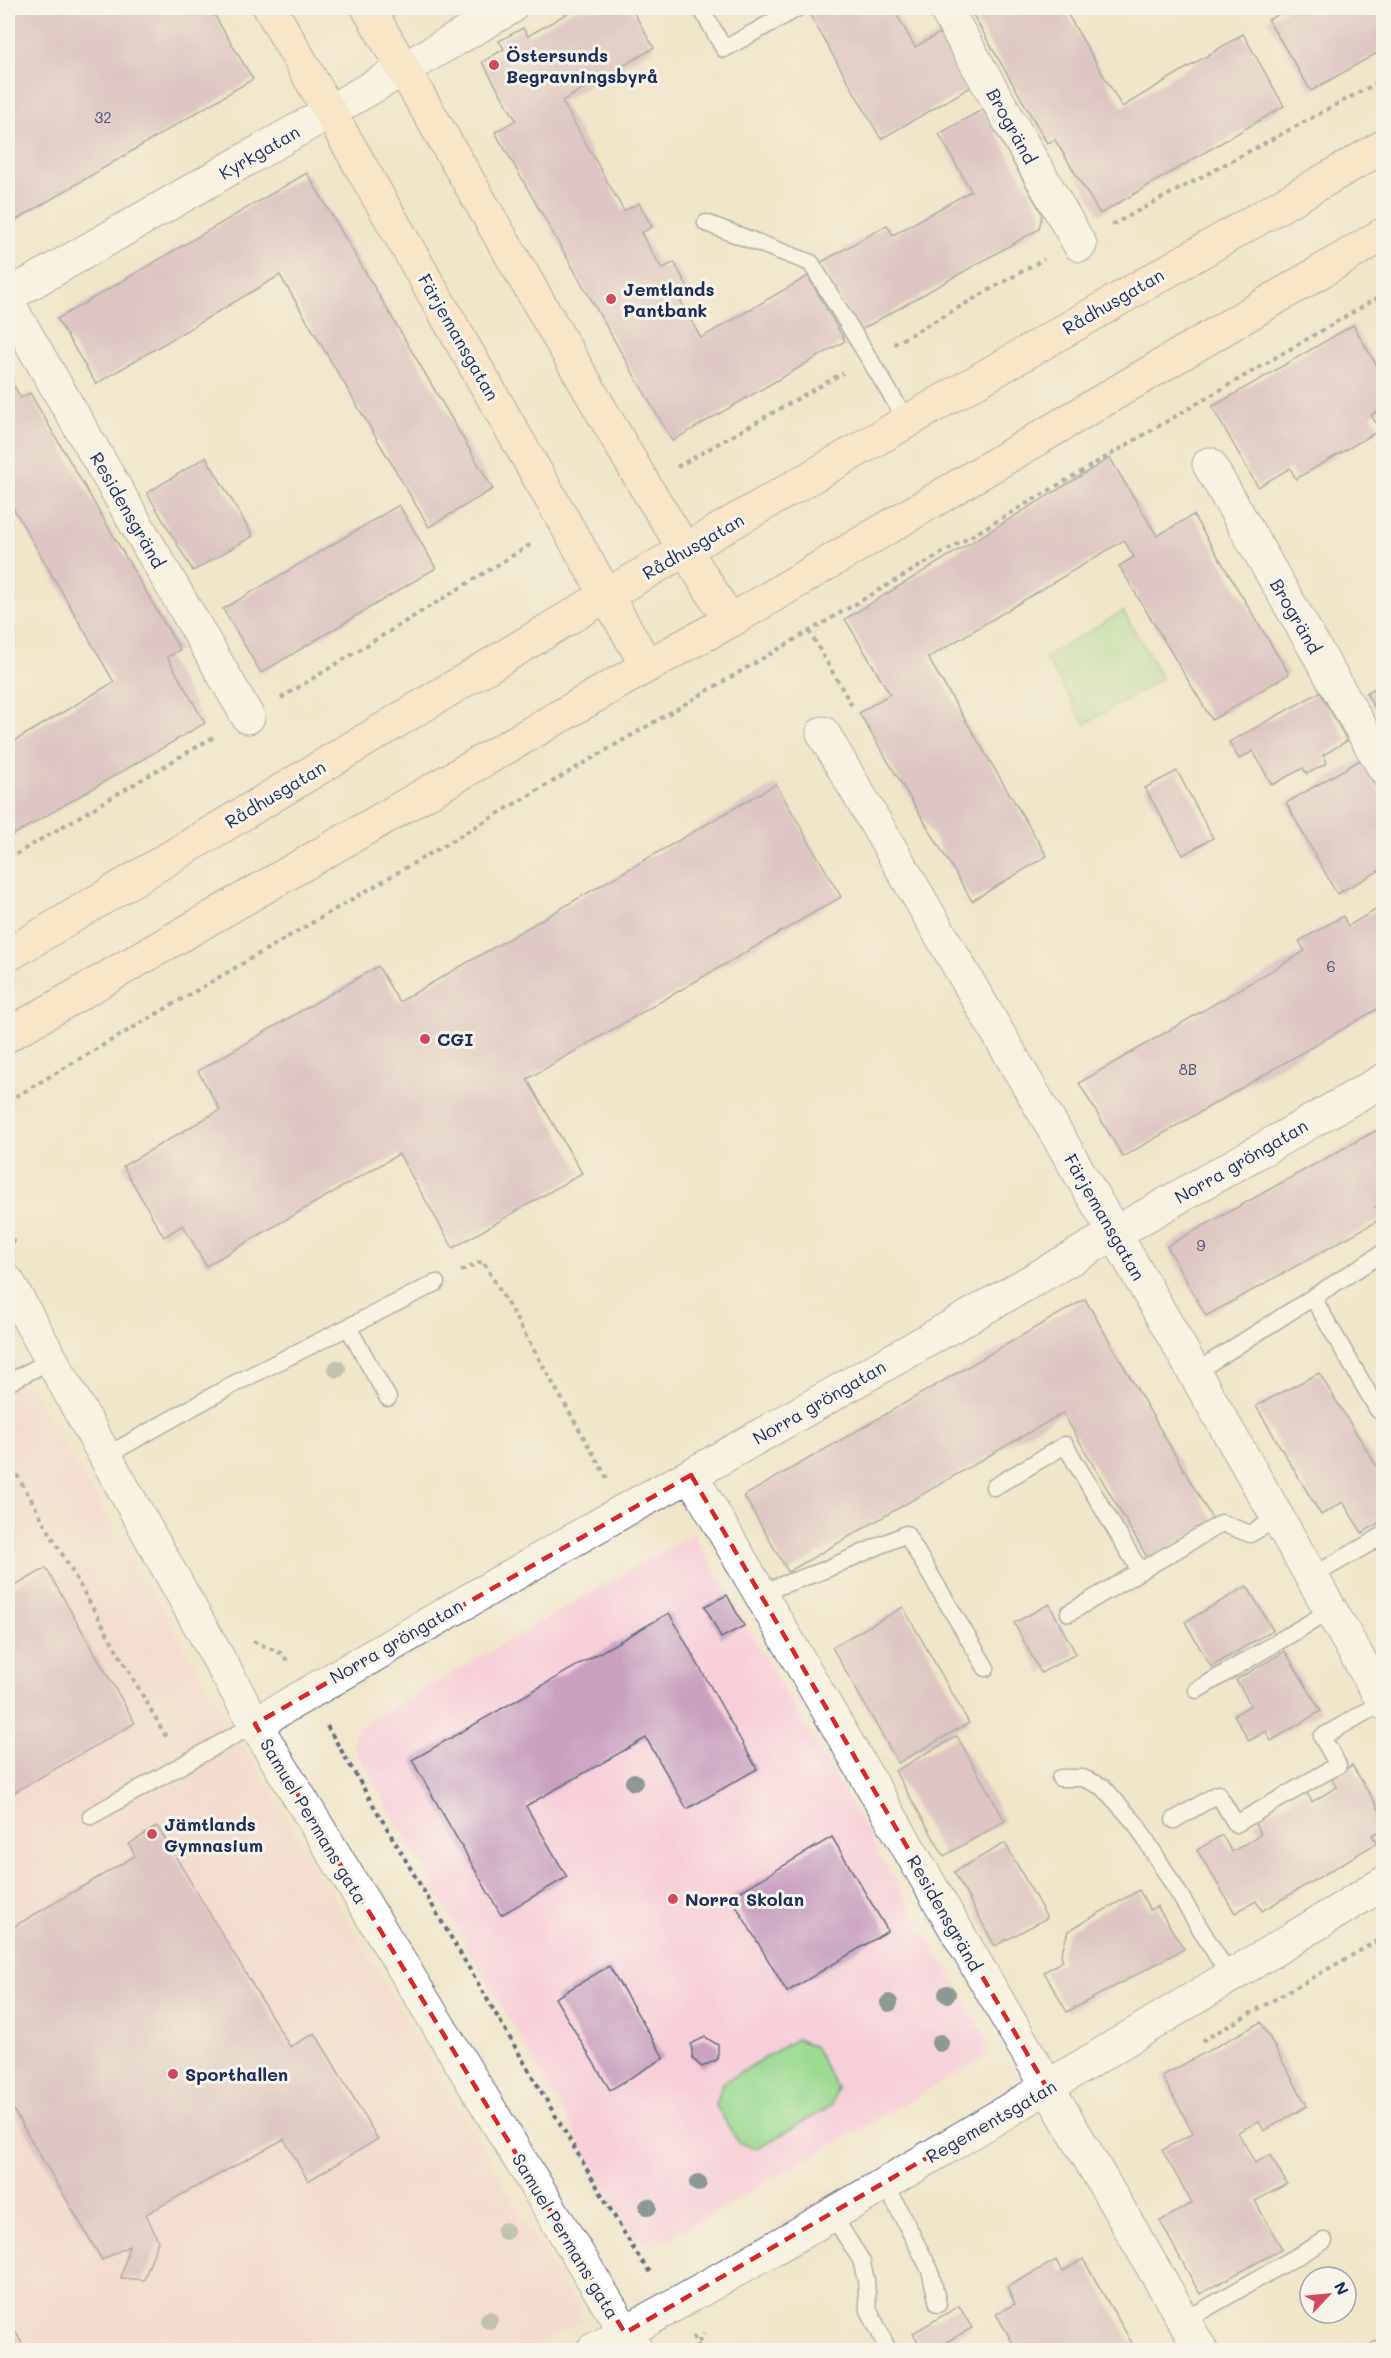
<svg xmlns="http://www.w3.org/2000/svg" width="1391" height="2358" viewBox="0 0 1391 2358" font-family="Mali,sans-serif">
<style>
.built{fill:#f6cfd8}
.green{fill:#9bda90;stroke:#5b8477;stroke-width:1.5}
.building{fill:#c8a1bf}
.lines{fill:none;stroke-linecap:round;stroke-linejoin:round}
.lane-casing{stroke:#656f83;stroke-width:19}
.street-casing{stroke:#656f83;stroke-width:35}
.secondary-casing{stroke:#656f83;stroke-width:35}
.path{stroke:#656f83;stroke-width:4;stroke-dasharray:4.5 4.5;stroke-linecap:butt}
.lane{stroke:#fff;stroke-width:16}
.street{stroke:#fff;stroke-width:33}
.secondary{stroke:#ffe4c6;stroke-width:33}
.tree{fill:#8c9995}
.marked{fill:none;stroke:#d62828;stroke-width:4.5;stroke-dasharray:12 8;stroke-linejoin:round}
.poi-dot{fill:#d1495b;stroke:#f7f3e8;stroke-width:2}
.labels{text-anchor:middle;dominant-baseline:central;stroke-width:6;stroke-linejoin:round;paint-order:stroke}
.number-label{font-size:15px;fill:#464c76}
.poi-label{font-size:18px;font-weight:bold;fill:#1b2f5e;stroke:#f7f3e8;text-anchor:start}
.street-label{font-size:18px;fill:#1b2f5e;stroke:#f7f3e8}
</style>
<rect width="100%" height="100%" fill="#f7f3e8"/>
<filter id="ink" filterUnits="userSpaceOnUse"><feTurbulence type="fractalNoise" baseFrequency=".0167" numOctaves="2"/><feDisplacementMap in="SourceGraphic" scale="12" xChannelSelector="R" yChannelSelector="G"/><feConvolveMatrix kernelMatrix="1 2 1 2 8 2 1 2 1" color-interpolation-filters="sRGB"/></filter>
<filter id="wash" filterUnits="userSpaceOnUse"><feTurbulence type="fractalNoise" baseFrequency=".008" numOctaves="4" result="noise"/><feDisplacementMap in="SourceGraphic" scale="24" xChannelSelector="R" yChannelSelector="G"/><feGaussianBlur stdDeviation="1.35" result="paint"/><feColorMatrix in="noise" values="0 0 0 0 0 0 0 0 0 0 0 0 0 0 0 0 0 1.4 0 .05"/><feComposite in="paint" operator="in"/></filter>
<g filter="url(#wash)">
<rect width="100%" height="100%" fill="#efe5c9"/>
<g class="built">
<polygon points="8,1350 584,2319 528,2350 8,2350"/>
<polygon points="693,1534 987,2039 984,2058 657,2245 634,2237 352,1745 358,1727"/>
</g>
<g class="green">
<polygon points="1123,611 1162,678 1085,724 1045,657"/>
<polygon points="796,2039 814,2046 837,2088 831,2106 757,2149 738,2142 715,2104 723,2083"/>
</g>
<g id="blocks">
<g class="building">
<polygon points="8,8 210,8 253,79 8,225"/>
<polygon points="806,8 893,8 915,47 940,33 971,87 881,139"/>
<polygon points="969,8 1064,8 1122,107 1243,34 1284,106 1100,214 1055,140 1047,143"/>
<polygon points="1289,8 1384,8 1384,49 1311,91 1268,20"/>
<polygon points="575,9 631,8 654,48 562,101 624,211 639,203 652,227 641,233 662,269 674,262 690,291 679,298 701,338 808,276 845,341 672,441 495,132 516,120 482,62 504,49 499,41 523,28 528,36"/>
<polygon points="983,109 1042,214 1039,229 859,331 820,263 887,225 893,235 971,191 939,134"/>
<polygon points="307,173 493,489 429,527 280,275 96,384 57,319"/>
<polygon points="1353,325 1384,378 1384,408 1371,415 1380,430 1296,479 1290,468 1258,487 1212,407"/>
<polygon points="8,376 21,398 30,393 180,650 167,657 205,723 8,838 8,735 11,733 16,740 114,682 8,499"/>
<polygon points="206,457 253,536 193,571 147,493"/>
<polygon points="1110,458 1157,536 1193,515 1289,674 1212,720 1119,566 1134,557 1124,540 928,658 1047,856 972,901 859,713 890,694 845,619"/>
<polygon points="399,505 436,568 261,673 223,609"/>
<polygon points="1384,683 1384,724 1366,693"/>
<polygon points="1320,692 1347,741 1323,755 1327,763 1307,774 1303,768 1272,785 1253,751 1239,759 1229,742"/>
<polygon points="1360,760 1384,801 1384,868 1337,894 1286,803"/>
<polygon points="1177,771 1213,838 1183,855 1145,788"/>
<polygon points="776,784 841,897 527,1079 582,1173 453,1248 399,1154 206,1266 183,1225 164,1237 123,1166 220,1110 198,1071 378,966 399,1002"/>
<polygon points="1384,905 1384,1005 1123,1157 1079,1083 1305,951 1299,941 1343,916 1348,926"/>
<polygon points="1384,1126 1384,1221 1375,1206 1381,1219 1206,1316 1167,1246"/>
<polygon points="1085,1299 1214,1522 1148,1559 1063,1413 788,1572 744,1496"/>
<polygon points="1319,1373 1384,1478 1384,1520 1362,1533 1343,1502 1321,1515 1256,1406"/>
<polygon points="46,1568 135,1723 8,1796 8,1590"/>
<polygon points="1247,1586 1273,1630 1211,1667 1185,1622"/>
<polygon points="727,1595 744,1626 721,1638 705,1606"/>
<polygon points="1049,1604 1076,1654 1041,1673 1014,1623"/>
<polygon points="903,1607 969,1723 898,1763 832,1647"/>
<polygon points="669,1613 757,1769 687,1809 646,1738 526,1806 567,1877 501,1915 412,1760"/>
<polygon points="1285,1651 1321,1711 1271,1741 1266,1731 1249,1741 1234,1715 1251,1705 1236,1680"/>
<polygon points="957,1736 1005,1821 944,1856 895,1771"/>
<polygon points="1352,1765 1384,1817 1384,1828 1372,1835 1377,1843 1262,1911 1256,1901 1235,1913 1197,1850 1222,1835 1232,1852 1261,1834 1254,1822 1306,1791 1312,1802 1337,1787 1331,1778"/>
<polygon points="157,1826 290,2047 315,2033 378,2139 308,2181 284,2139 146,2214 158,2241 144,2280 121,2278 129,2246 102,2260 8,2101 8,1930 135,1856 129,1844"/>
<polygon points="832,1837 888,1931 787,1992 731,1897"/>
<polygon points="1005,1843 1047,1918 995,1946 954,1872"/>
<polygon points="1139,1890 1150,1910 1157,1906 1184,1949 1067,2012 1044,1972 1063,1961 1061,1955 1068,1931"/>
<polygon points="609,1966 664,2058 610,2090 555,1998"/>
<polygon points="1261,2022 1307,2106 1264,2131 1259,2121 1238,2132 1255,2163 1270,2155 1287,2184 1255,2201 1282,2249 1200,2294 1160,2221 1192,2203 1162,2150 1193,2133 1162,2076"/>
<polygon points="705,2037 718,2045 718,2059 702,2067 693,2059 691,2044"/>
<polygon points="1083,2259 1136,2350 1017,2350 996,2314 1015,2304 1007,2287 1056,2260 1062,2272"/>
<polygon points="959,2306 972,2328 932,2350 923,2350 913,2333"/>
<polygon points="8,2319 26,2350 8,2350"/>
</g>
</g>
</g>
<g filter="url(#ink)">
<use href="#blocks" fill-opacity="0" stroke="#656f83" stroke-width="1.5"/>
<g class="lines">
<defs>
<g id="lane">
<polyline points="701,8 724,49 798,8"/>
<polyline points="706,223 811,263 907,421"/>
<polyline points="1313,1298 1378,1410 1384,1411"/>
<polyline points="349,1329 388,1398"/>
<polyline points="1194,1373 1384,1252"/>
<polyline points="8,1383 51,1360"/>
<polyline points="104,1457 234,1384 436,1283"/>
<polyline points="994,1487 1065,1445 1140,1571"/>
<polyline points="1311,1577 1384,1535"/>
<polyline points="759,1593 822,1571 906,1534 986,1668"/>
<polyline points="1069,1613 1222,1523 1250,1534 1278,1518"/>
<polyline points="1197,1690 1331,1610"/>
<polyline points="1060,1778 1083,1778 1103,1787 1136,1824 1230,1977"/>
<polyline points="91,1816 255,1724"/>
<polyline points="1174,1820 1218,1794 1236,1824 1338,1765 1322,1737 1383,1702"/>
<polyline points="885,2183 930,2270 938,2304"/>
<polyline points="832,2214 861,2260 866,2280 868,2308 888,2350"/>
<polyline points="1184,2321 1324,2241"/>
<polyline points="1377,2350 1384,2347"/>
</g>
<g id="street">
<polyline points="945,8 1080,245"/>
<polyline points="8,296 510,8"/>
<polyline points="8,303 248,717"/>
<polyline points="1209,464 1384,768"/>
<polyline points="823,733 1115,1234 1384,1703"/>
<polyline points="8,1282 255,1724 636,2350"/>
<polyline points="691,1475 1201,2350"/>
<polyline points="255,1724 625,1510 691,1475 1384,1080"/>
<path d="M593,2350C861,2203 1122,2042 1384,1883"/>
</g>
<g id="secondary">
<polyline points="270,8 647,666"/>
<polyline points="368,8 645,486 730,621"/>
<polyline points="8,955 605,596 1384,146"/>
<polyline points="8,1035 647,666 730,621 1384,234"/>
</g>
</defs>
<use href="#lane" class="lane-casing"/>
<use href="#street" class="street-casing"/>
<use href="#secondary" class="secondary-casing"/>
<g class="path">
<polyline points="1112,225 1384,79"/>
<polyline points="894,344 1044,259"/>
<polyline points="677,467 843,373"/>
<polyline points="809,631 852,706"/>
<polyline points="281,698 533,543"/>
<polyline points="8,859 215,736"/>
<polyline points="8,1101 1384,294"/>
<polyline points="8,1231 15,1245"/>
<polyline points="461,1271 483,1261 607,1478"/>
<polyline points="8,1459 168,1740"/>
<polyline points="253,1641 283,1654 287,1661"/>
<polyline points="327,1726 636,2253 652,2275"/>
<polyline points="1202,2041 1384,1937"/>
<polyline points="693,2336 701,2350"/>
<polyline points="694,2350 704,2333"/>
</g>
<use href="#lane" class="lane"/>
<use href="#street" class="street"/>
<use href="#secondary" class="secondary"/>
</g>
<g class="tree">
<circle cx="337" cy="1369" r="9"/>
<circle cx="634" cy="1782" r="9"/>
<circle cx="947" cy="1994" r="9"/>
<circle cx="889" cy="2003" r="9"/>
<circle cx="940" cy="2043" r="9"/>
<circle cx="698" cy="2183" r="9"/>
<circle cx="648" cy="2207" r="9"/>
<circle cx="505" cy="2231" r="9"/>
<circle cx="489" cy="2320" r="9"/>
</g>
</g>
<path d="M0 0H1391V2358H0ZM691,1475L1047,2088L625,2333L255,1724Z" fill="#efe5c9" fill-opacity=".55" fill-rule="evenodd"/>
<path class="marked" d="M691,1475L1047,2088L625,2333L255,1724Z"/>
<g class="poi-dot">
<circle cx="494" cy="65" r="6"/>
<circle cx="611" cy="299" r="6"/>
<circle cx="425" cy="1039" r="6"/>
<circle cx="152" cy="1834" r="6"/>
<circle cx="673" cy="1899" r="6"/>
<circle cx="173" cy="2074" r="6"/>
</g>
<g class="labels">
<g class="number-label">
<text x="103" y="117">32</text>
<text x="1331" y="966">6</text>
<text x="1188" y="1069">8B</text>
<text x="1201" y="1245">9</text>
</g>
<g class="poi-label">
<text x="506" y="55">Östersunds<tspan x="506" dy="21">Begravningsbyrå</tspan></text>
<text x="623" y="289">Jemtlands<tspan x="623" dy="21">Pantbank</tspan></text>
<text x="437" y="1039">CGI</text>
<text x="164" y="1824">Jämtlands<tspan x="164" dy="21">Gymnasium</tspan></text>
<text x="685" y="1899">Norra Skolan</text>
<text x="185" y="2074">Sporthallen</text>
</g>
<g class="street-label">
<text transform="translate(1012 126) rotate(61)">Brogränd</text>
<text transform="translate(259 152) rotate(-30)">Kyrkgatan</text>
<text transform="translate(1113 301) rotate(-30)">Rådhusgatan</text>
<text transform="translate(459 337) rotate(60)">Färjemansgatan</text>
<text transform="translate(128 510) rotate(60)">Residensgränd</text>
<text transform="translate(693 546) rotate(-30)">Rådhusgatan</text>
<text transform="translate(1296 616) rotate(60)">Brogränd</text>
<text transform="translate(275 794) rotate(-31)">Rådhusgatan</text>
<text transform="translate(1241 1161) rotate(-30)">Norra gröngatan</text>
<text transform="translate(1105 1217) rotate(60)">Färjemansgatan</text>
<text transform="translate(819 1402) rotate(-30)">Norra gröngatan</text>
<text transform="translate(396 1641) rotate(-30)">Norra gröngatan</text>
<text transform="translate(314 1821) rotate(59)">Samuel Permans gata</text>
<text transform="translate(945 1913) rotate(60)">Residensgränd</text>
<text transform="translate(991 2121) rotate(-30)">Regementsgatan</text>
<text transform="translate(566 2236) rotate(59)">Samuel Permans gata</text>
</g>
</g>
<rect width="1391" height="2358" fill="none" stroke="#f7f3e8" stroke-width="30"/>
<g transform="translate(1328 2295) rotate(64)"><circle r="28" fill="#f7f3e8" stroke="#9fa5b1" stroke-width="1.5"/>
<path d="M0-4.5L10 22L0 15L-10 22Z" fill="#d1495b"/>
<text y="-9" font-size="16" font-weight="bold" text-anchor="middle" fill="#1b2f5e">N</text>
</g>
</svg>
